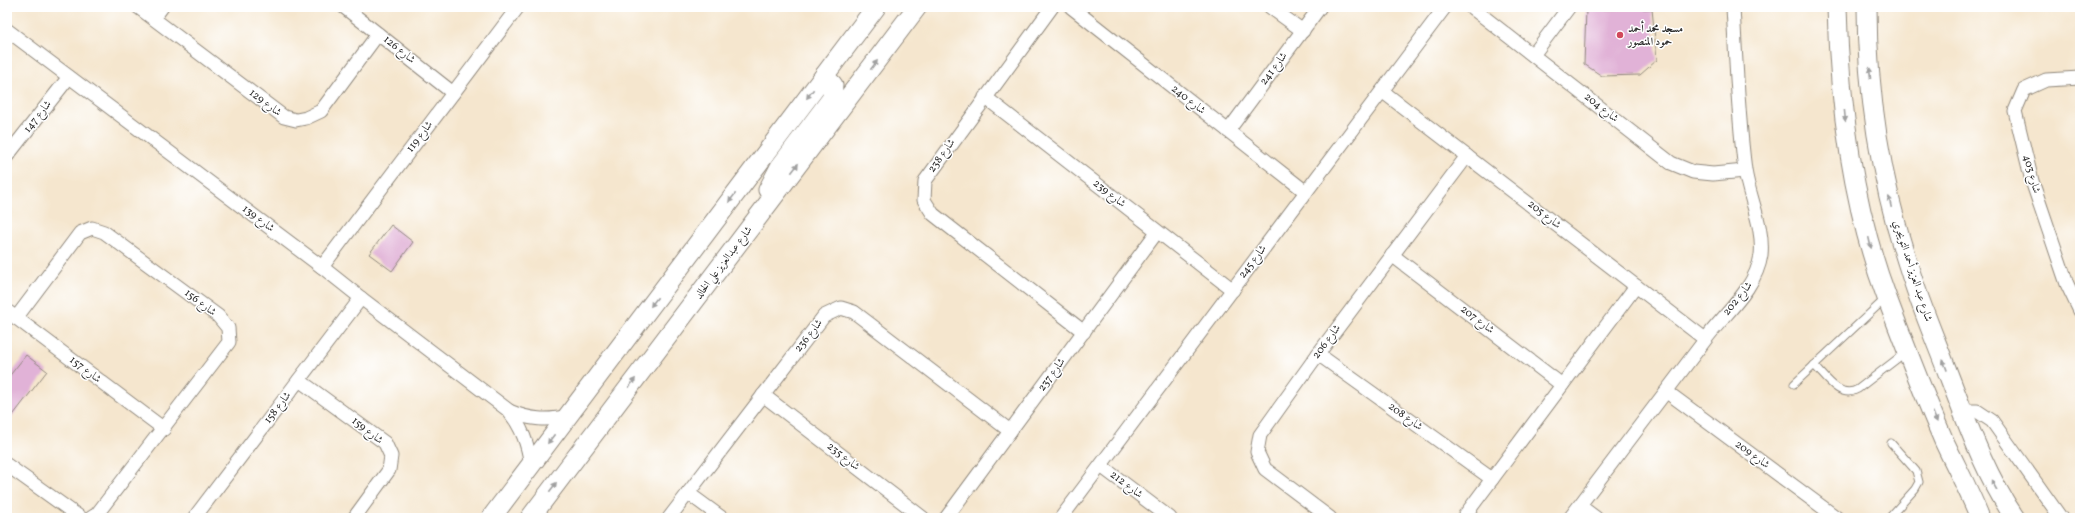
<svg xmlns="http://www.w3.org/2000/svg" width="2087" height="525" viewBox="0 0 2087 525" font-family="Vollkorn,Amiri,serif">
<style>
.building{fill:#e1b2d7}
.lines{fill:none;stroke-linecap:round;stroke-linejoin:round}
.lane-casing{stroke:#90887c;stroke-width:9}
.street-casing{stroke:#90887c;stroke-width:15}
.secondary-casing{stroke:#90887c;stroke-width:21}
.lane{stroke:#fff;stroke-width:7}
.street{stroke:#fff;stroke-width:13}
.secondary{stroke:#fff;stroke-width:19}
.oneway{fill:#a0a0a0}
.poi-dot{fill:#d1495b;stroke:#fff;stroke-width:1.5}
.labels{text-anchor:middle;dominant-baseline:central;stroke-width:3;stroke-linejoin:round;paint-order:stroke}
.poi-label{font-size:11px;font-weight:bold;fill:#2b2b2b;stroke:#fff;text-anchor:start}
.street-label{font-size:11px;fill:#2b2b2b;stroke:#fff}
</style>
<rect width="100%" height="100%" fill="#fff"/>
<filter id="ink" filterUnits="userSpaceOnUse"><feTurbulence type="fractalNoise" baseFrequency=".025" numOctaves="2"/><feDisplacementMap in="SourceGraphic" scale="8" xChannelSelector="R" yChannelSelector="G"/><feConvolveMatrix kernelMatrix="1 2 1 2 8 2 1 2 1" color-interpolation-filters="sRGB"/></filter>
<filter id="wash" filterUnits="userSpaceOnUse"><feTurbulence type="fractalNoise" baseFrequency=".012" numOctaves="4" result="noise"/><feDisplacementMap in="SourceGraphic" scale="16" xChannelSelector="R" yChannelSelector="G"/><feGaussianBlur stdDeviation="0.9" result="paint"/><feColorMatrix in="noise" values="0 0 0 0 0 0 0 0 0 0 0 0 0 0 0 0 0 1.4 0 .05"/><feComposite in="paint" operator="in"/></filter>
<g filter="url(#wash)">
<rect width="100%" height="100%" fill="#f5e6ce"/>
<g id="blocks">
<g class="building">
<polygon points="1652,9 1657,60 1640,75 1602,76 1584,64 1586,10"/>
<polygon points="391,225 413,242 392,271 369,254"/>
<polygon points="26,355 47,371 7,423 7,379"/>
</g>
</g>
</g>
<g filter="url(#ink)">
<use href="#blocks" fill-opacity="0" stroke="#90887c" stroke-width="1"/>
<g class="lines">
<defs>
<g id="lane">
<path d="M1814,365C1826,377 1840,400 1858,389L1906,352"/>
<polyline points="1794,384 1885,299"/>
<polyline points="1889,518 1915,489 1919,482 1916,471 1891,443"/>
</g>
<g id="street">
<polyline points="138,7 284,117 296,120 306,118 321,111 378,34"/>
<polyline points="344,7 453,93"/>
<polyline points="1052,7 925,181 924,200 933,214 1084,332"/>
<polyline points="1071,7 1306,192"/>
<polyline points="1270,7 1303,31"/>
<polyline points="1471,7 1671,163 1693,172 1713,174 1745,171"/>
<polyline points="154,18 162,7"/>
<path d="M7,30L322,267L361,298L508,410C522,427 528,444 531,466"/>
<polyline points="1533,55 1569,7"/>
<polyline points="2080,78 2046,80 2024,90 2015,111 2032,181 2067,284 2080,311"/>
<polyline points="1382,91 1705,339"/>
<polyline points="985,97 1233,290"/>
<polyline points="1228,131 1320,7"/>
<polyline points="7,156 69,77"/>
<polyline points="1392,255 1562,385"/>
<polyline points="322,267 518,7"/>
<polyline points="7,311 164,429"/>
<polyline points="16,318 80,233 92,228 104,232 218,316 228,328 229,342 97,514 91,518"/>
<polyline points="1318,354 1492,479"/>
<polyline points="299,380 385,443 391,456 389,470 354,518"/>
<polyline points="1667,392 1837,518"/>
<polyline points="763,395 923,518"/>
<path d="M509,411C530,420 547,421 569,416"/>
<polyline points="1963,411 1977,411 1992,421 2061,518"/>
<polyline points="7,465 81,518"/>
<polyline points="1101,466 1170,518"/>
<polyline points="688,493 722,518"/>
<polyline points="1580,506 1596,518"/>
<polyline points="194,518 361,298"/>
<polyline points="669,518 824,316 841,308 854,312 1010,431"/>
<polyline points="946,518 1157,232"/>
<polyline points="1061,518 1445,7"/>
<polyline points="1330,518 1265,469 1257,452 1260,435 1318,354 1467,156"/>
<polyline points="1463,518 1636,286"/>
<path d="M1570,518C1615,459 1660,399 1705,340C1724,314 1756,289 1761,255C1764,226 1749,198 1745,170C1738,116 1736,61 1733,7"/>
</g>
<g id="secondary">
<path d="M1837,7C1839,103 1853,208 1887,298C1905,346 1924,395 1944,441C1956,467 1970,492 1980,518"/>
<path d="M1867,7C1867,97 1882,186 1910,271C1921,307 1936,341 1949,376C1968,425 1985,474 2015,518"/>
<polyline points="768,190 780,167 832,98 833,85 824,76"/>
<polyline points="491,518 876,7"/>
<polyline points="530,518 917,7"/>
</g>
</defs>
<use href="#lane" class="lane-casing"/>
<use href="#street" class="street-casing"/>
<use href="#secondary" class="secondary-casing"/>
<use href="#lane" class="lane"/>
<use href="#street" class="street"/>
<use href="#secondary" class="secondary"/>
</g>
<defs><path id="oneway-solid" d="M-6-.8H1V-3.2L6.5 0L1 3.2V.8H-6Z"/></defs>
<g class="oneway">
<use href="#oneway-solid" transform="translate(874 65) rotate(-53)"/>
<use href="#oneway-solid" transform="translate(1870 73) rotate(-95)"/>
<use href="#oneway-solid" transform="translate(810 94) rotate(127)"/>
<use href="#oneway-solid" transform="translate(1845 116) rotate(84)"/>
<use href="#oneway-solid" transform="translate(795 168) rotate(-53)"/>
<use href="#oneway-solid" transform="translate(732 198) rotate(127)"/>
<use href="#oneway-solid" transform="translate(1890 202) rotate(-103)"/>
<use href="#oneway-solid" transform="translate(1870 243) rotate(77)"/>
<use href="#oneway-solid" transform="translate(654 302) rotate(127)"/>
<use href="#oneway-solid" transform="translate(1945 365) rotate(-111)"/>
<use href="#oneway-solid" transform="translate(632 383) rotate(-53)"/>
<use href="#oneway-solid" transform="translate(1935 417) rotate(68)"/>
<use href="#oneway-solid" transform="translate(551 439) rotate(127)"/>
<use href="#oneway-solid" transform="translate(1994 485) rotate(-119)"/>
<use href="#oneway-solid" transform="translate(553 487) rotate(-53)"/>
</g>
</g>
<circle class="poi-dot" cx="1620" cy="35" r="4"/>
<g class="labels">
<g class="poi-label">
<text x="1628" y="29">مسجد محمد أحمد<tspan x="1628" dy="13">حمود المنصور</tspan></text>
</g>
<g class="street-label">
<text transform="translate(399 50) rotate(39)">شارع 126</text>
<text transform="translate(1274 69) rotate(-53)">شارع 241</text>
<text transform="translate(1188 100) rotate(38)">شارع 240</text>
<text transform="translate(265 103) rotate(37)">شارع 129</text>
<text transform="translate(1601 108) rotate(38)">شارع 204</text>
<text transform="translate(38 117) rotate(-52)">شارع 147</text>
<text transform="translate(420 137) rotate(-53)">شارع 119</text>
<text transform="translate(942 156) rotate(-55)">شارع 238</text>
<text transform="translate(2031 174) rotate(74)">شارع 403</text>
<text transform="translate(1109 194) rotate(38)">شارع 239</text>
<text transform="translate(1544 215) rotate(38)">شارع 205</text>
<text transform="translate(258 219) rotate(37)">شارع 139</text>
<text transform="translate(1253 262) rotate(-53)">شارع 245</text>
<text transform="translate(724 263) rotate(-53)">شارع عبدالعزيز علي الخالد</text>
<text transform="translate(1912 271) rotate(72)">شارع عبد العزيز أحمد التويجري</text>
<text transform="translate(1738 299) rotate(-51)">شارع 202</text>
<text transform="translate(200 303) rotate(37)">شارع 156</text>
<text transform="translate(1477 320) rotate(37)">شارع 207</text>
<text transform="translate(809 336) rotate(-52)">شارع 236</text>
<text transform="translate(1327 342) rotate(-53)">شارع 206</text>
<text transform="translate(85 370) rotate(37)">شارع 157</text>
<text transform="translate(1052 375) rotate(-54)">شارع 237</text>
<text transform="translate(278 408) rotate(-53)">شارع 158</text>
<text transform="translate(1405 417) rotate(36)">شارع 208</text>
<text transform="translate(367 431) rotate(38)">شارع 159</text>
<text transform="translate(1752 455) rotate(36)">شارع 209</text>
<text transform="translate(843 457) rotate(38)">شارع 235</text>
<text transform="translate(1126 485) rotate(37)">شارع 212</text>
</g>
</g>
<rect width="2087" height="525" fill="none" stroke="#fff" stroke-width="24"/>
</svg>
